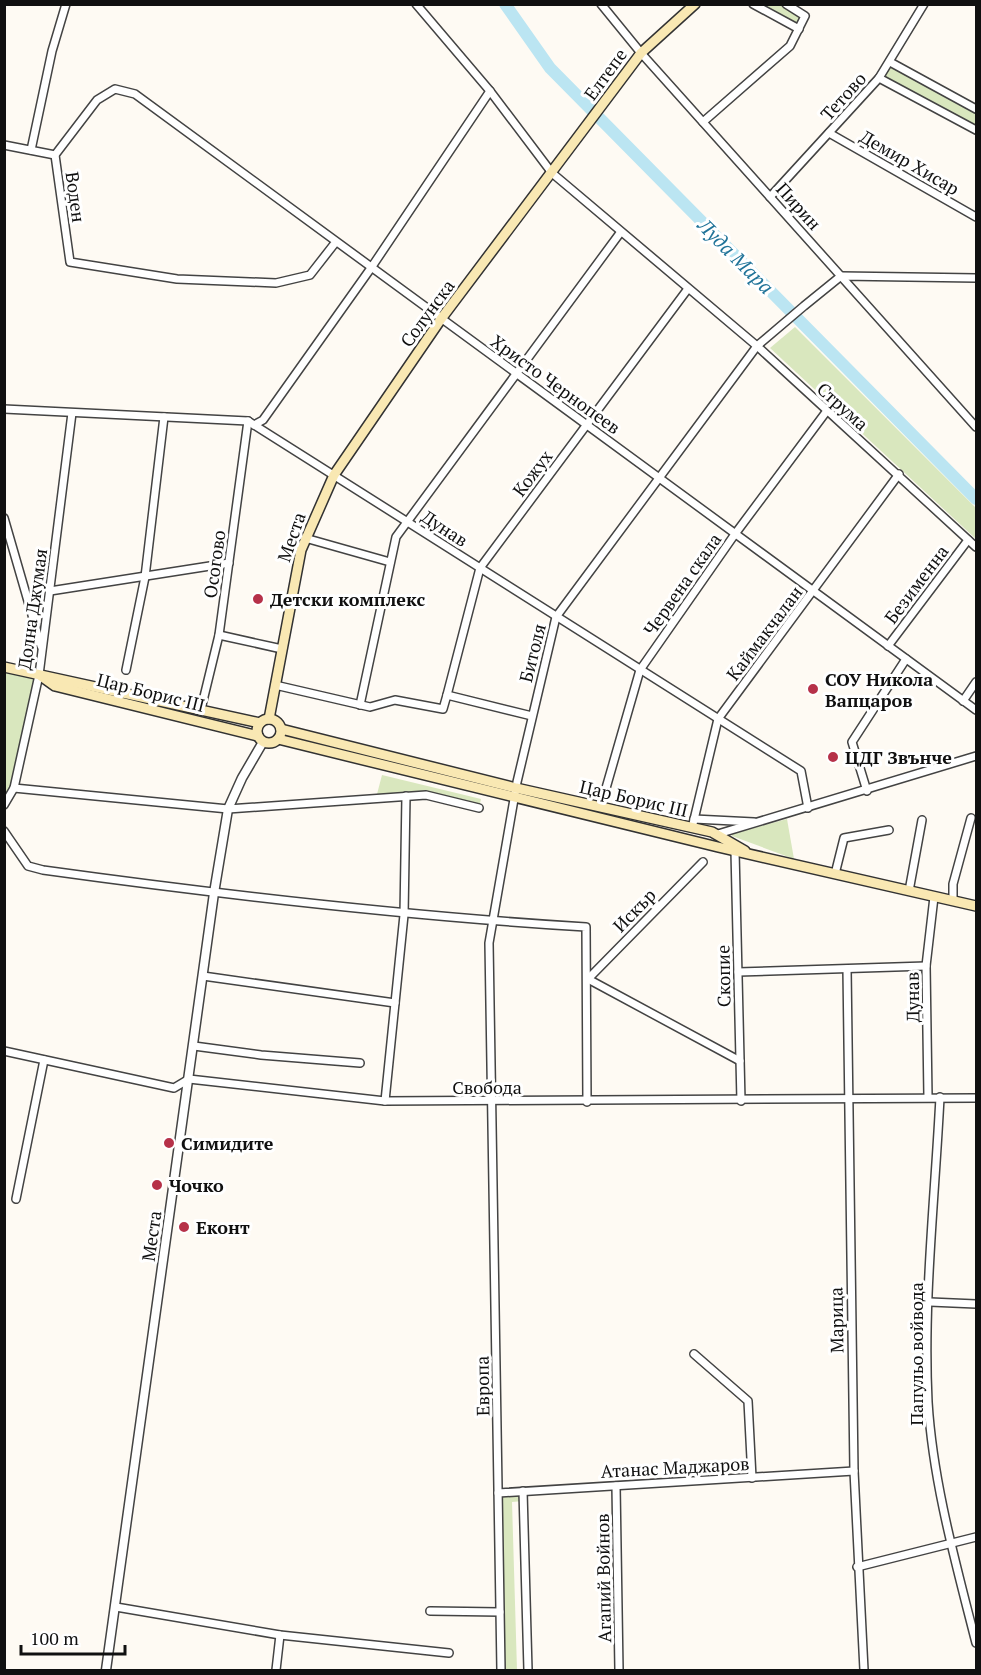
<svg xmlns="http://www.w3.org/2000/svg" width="981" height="1675" viewBox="0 0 981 1675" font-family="'PT Serif',serif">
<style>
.green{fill:#d9e7be}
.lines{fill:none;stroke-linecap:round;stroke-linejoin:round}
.river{stroke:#bbe5f2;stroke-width:12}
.minor-casing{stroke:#434343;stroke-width:10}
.tertiary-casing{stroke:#434343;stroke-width:11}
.secondary-casing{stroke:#323232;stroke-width:12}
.minor{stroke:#fff;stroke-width:7}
.tertiary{stroke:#fff;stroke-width:8}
.secondary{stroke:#f9e8b3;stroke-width:9}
.poi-dot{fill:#b63149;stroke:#fff;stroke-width:2}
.labels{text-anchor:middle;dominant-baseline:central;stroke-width:6;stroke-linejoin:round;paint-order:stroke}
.street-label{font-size:18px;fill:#101010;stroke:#fff}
.poi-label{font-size:18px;font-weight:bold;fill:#101010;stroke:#fff;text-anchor:start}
.water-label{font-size:20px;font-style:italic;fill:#217499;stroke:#fff}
</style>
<rect width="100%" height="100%" fill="#fefaf3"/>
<g class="green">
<polygon points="753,5 786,5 805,16 799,29"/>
<polygon points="890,62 976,109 976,130 879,78"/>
<polygon points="795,327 976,508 976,539 770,348"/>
<polygon points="5,667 39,675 14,788 5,805"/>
<polygon points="382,775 481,799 479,808 426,795 376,798"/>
<polygon points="787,819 794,859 732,836 732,834"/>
<polygon points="523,1491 523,1501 512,1502 517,1670 501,1670 498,1493"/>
</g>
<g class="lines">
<polyline class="river" points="505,4 550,68 976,499"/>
<defs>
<g id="minor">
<polyline points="416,4 490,91 552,173 757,346 976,547"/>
<polyline points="601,4 641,53 976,427"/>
<polyline points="753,4 799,29"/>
<polyline points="890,62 976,109"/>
<polyline points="879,78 976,130"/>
<polyline points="703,122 790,46 805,16 786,4"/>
<polyline points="829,133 976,217"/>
<polyline points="4,145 55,155"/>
<polyline points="31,150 52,51 66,4"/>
<polyline points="770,197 879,78 924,4"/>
<polyline points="335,243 310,275 276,283 177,279 70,262 55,155 97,100 115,89 135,94 976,710"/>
<polyline points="4,409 248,421 801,771 808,808"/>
<polyline points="254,425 263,420 371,268 490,91"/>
<polyline points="4,518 41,646"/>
<polyline points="305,538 390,562"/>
<polyline points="50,591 229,563"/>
<polyline points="219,635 282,649"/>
<polyline points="888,646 968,540"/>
<polyline points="126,670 145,577 164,417"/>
<polyline points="275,685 370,707 395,700 443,709 447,695 532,716"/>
<polyline points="447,695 480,568 687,290"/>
<polyline points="963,701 976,682"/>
<polyline points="360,705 396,537 620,233"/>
<polyline points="201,709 219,635 248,421"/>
<polyline points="14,788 228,809 426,795 479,808"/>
<polyline points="867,791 852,742 906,659"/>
<polyline points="604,795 640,670 735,534 826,412"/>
<polyline points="4,805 14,788 39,675 72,413"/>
<polyline points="694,819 754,822"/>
<polyline points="692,828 718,719 899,474"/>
<path d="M4,831L28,866L43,870C224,895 404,916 586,927L587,1102"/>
<polyline points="718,834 976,756"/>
<polyline points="735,851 741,1101"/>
<polyline points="703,862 588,979 740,1061"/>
<polyline points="835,874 844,838 889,830"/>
<polyline points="909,891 922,820"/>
<polyline points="953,901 953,884 971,818"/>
<polyline points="847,969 854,1471 864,1670"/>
<polyline points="738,972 926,966"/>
<polyline points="203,976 395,1003"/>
<polyline points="194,1046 261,1055 360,1063"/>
<polyline points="4,1051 174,1088 189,1079 385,1101 976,1098"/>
<polyline points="928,1097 926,966 934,897"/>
<path d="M940,1097C935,1198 923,1301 928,1402C933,1483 956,1564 976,1643"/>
<polyline points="385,1101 404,915 406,796"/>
<polyline points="16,1199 44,1060"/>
<polyline points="930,1302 976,1304"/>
<polyline points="694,1354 748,1401 752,1478"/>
<polyline points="616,1486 619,1670"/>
<polyline points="523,1491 528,1670"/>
<polyline points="498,1493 854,1471"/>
<polyline points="857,1567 976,1537"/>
<polyline points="116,1607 280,1635 449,1653"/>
<polyline points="430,1611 500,1612"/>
<polyline points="276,1670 280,1635"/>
<polyline points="501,1670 489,943 517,782 556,617 757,346 804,306 841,276 976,278"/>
</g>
<polyline id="tertiary" points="106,1670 214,893 228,809 242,778 263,742"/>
<g id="secondary">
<polyline points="4,667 260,723"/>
<polyline points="41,676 55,686 258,736"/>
<circle cx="269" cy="731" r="12"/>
<polyline points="269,719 301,550 334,475 441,319 641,53 695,4"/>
<polyline points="281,729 516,788 712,832 745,851"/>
<polyline points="278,739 718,847 976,906"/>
</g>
</defs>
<use href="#minor" class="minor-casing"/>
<use href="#tertiary" class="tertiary-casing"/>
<use href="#secondary" class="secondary-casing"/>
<use href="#minor" class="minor"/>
<use href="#tertiary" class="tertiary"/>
<use href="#secondary" class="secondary"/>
</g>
<g class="poi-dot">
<circle cx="258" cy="599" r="6"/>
<circle cx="813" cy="689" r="6"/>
<circle cx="833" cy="757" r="6"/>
<circle cx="169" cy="1143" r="6"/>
<circle cx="157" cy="1185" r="6"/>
<circle cx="184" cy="1227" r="6"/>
</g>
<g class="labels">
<g class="street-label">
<text transform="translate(605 74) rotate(-54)">Елтепе</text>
<text transform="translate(843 96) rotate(-48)">Тетово</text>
<text transform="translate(910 162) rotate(30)">Демир Хисар</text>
<text transform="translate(76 197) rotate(82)">Воден</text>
<text transform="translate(799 206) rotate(48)">Пирин</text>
<text transform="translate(427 313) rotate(-54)">Солунска</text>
<text transform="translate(556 384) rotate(36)">Христо Чернопеев</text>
<text transform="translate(843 406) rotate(42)">Струма</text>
<text transform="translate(532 473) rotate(-53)">Кожух</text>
<text transform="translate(445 528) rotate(33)">Дунав</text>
<text transform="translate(291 537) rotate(-71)">Места</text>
<text transform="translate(214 564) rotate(-82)">Осогово</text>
<text transform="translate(682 584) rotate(-55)">Червена скала</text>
<text transform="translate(916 584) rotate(-53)">Безименна</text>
<text transform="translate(32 609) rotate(-82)">Долна Джумая</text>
<text transform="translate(764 633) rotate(-53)">Каймакчалан</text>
<text transform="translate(532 653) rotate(-76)">Битоля</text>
<text transform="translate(151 692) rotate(14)">Цар Борис III</text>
<text transform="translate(634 798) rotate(13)">Цар Борис III</text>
<text transform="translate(634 910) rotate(-46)">Искър</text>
<text transform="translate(723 976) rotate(-91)">Скопие</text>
<text transform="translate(912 997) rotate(-91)">Дунав</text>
<text x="487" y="1087">Свобода</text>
<text transform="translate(151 1236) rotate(-82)">Места</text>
<text transform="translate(836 1320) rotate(-91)">Марица</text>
<text transform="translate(916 1354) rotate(-90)">Папульо войвода</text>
<text transform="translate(482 1386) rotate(-91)">Европа</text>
<text transform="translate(675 1467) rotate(-3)">Атанас Маджаров</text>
<text transform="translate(603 1578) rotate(-91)">Агапий Войнов</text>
</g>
<g class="poi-label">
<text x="270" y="599">Детски комплекс</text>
<text x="825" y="679">СОУ Никола<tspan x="825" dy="21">Вапцаров</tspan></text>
<text x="845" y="757">ЦДГ Звънче</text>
<text x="181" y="1143">Симидите</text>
<text x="169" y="1185">Чочко</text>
<text x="196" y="1227">Еконт</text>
</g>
<g class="water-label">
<text transform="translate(736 256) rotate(45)">Луда Мара</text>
</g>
</g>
<rect width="981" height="1675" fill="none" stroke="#101010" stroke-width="12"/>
<path d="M21 1645v9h104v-9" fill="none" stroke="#101010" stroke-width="3"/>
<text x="30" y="1645" font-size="18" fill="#101010" stroke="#ffffff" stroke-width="4.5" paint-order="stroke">100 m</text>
</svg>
